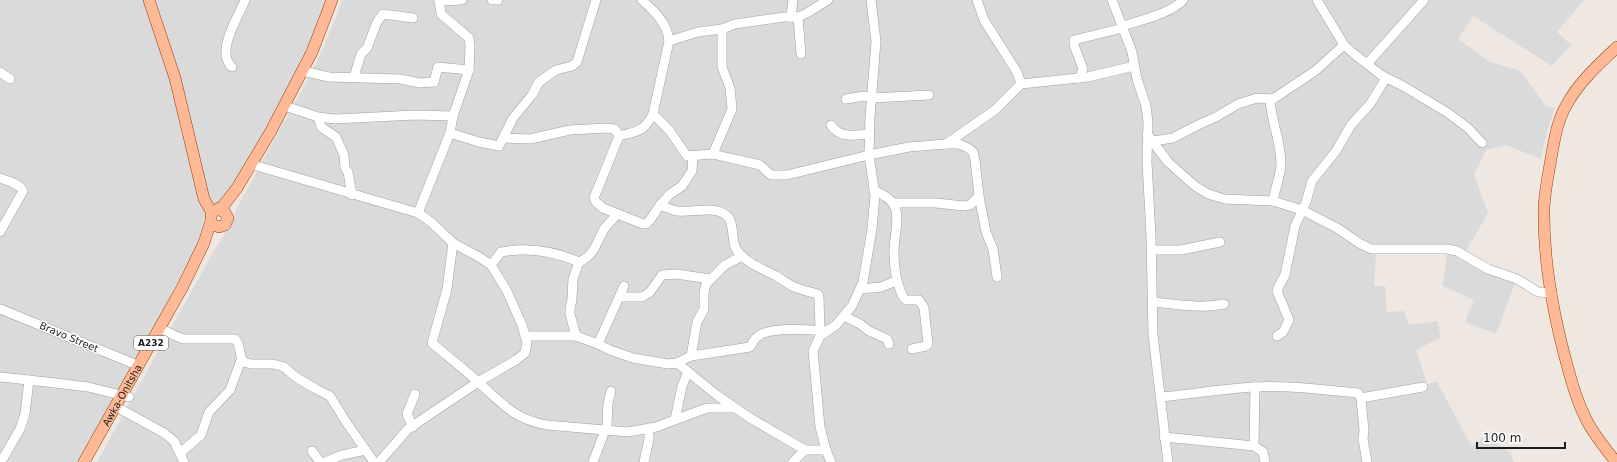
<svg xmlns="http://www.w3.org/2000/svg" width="1617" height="462" viewBox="0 0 1617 462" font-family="'DejaVu Sans',sans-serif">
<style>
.residential{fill:#dbdada}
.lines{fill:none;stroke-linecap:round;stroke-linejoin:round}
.minor-casing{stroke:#a1a1a1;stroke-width:10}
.major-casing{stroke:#964100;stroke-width:12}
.minor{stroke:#fff;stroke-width:9}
.major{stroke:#ffb997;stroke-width:11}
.labels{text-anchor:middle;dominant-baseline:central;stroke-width:3;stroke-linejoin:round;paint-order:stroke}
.shield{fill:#fff;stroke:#616161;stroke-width:1}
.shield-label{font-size:9px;font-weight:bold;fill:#1d1d1d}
.street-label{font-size:10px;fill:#1d1d1d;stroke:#fff}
</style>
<rect width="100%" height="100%" fill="#efe8e2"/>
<g class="residential">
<polygon points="0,0 328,0 315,37 249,163 222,200 207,212 199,240 170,297 81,462 0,462"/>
<polygon points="342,0 1584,0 1557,32 1571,45 1552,66 1473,16 1458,39 1490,62 1521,71 1546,107 1555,108 1546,135 1541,159 1506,145 1486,150 1474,175 1488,213 1466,251 1486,264 1518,275 1496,334 1465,322 1474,300 1443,286 1447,254 1376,254 1374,286 1385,286 1387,312 1404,311 1409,325 1437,321 1441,337 1416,350 1427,384 1437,382 1472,447 1486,436 1510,453 1514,462 97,462 213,252 224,235 239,204 316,64 336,17"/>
</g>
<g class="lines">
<defs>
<g id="minor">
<polyline points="492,0 498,0"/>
<polyline points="977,0 984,20 1017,72 1021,84"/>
<polyline points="1112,0 1132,52 1137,79 1146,106 1148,122 1147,162 1151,236 1153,335 1168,462"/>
<polyline points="1317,0 1344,45 1353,53 1381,75 1403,86 1448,113 1468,128 1482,143"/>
<polyline points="439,1 462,0"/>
<polyline points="791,17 793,0"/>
<polyline points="798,17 801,54"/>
<path d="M1123,26C1141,20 1170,14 1183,0"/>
<polyline points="669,41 698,32 722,29 735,24 784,17 798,17 807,13 828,0"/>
<polyline points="1367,64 1424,0"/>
<path d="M232,67C215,52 238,18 245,0"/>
<polyline points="0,72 10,79"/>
<polyline points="307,72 329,77 400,79 420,83 434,82 438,67 469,70"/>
<polyline points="354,77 361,54 367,48 377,22 383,14 413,18"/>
<polyline points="1079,78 1082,72 1083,69 1074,45 1074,40 1123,28"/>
<polyline points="846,99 864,96 872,98 929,95"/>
<path d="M1270,99C1271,121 1281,141 1281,164C1281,173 1275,190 1273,201"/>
<polyline points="288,107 318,117 335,119 415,115 453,116"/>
<polyline points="653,114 669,130 687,156 713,154 721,156 760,165 771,175 787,175 869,155 909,147 946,144 959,144 968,148 973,152 975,160 979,196 986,232 993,249 997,277"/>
<polyline points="318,117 321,127 336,137 344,155 345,168 348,172 352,195"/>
<path d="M831,125C840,139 855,135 870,134"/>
<polyline points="450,133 479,142 499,146 513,118 532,95 539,82 556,70 572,66 577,62 596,0"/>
<polyline points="1147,134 1168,162 1195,186 1208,194 1225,199 1273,201 1302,210 1337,228 1359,243 1371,249 1447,249 1457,251 1488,269 1517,279 1538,292 1552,293"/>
<path d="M619,136C637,131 643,133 653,114L669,41C668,24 654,11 642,0"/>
<polyline points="504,138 530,139 570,130 607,128 615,129 619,136 594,198 596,202 603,208 643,224 646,224 650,220 660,205 670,194 682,186 692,171 693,156"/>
<polyline points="1153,141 1173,138 1198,125 1216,117 1238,104 1257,98 1273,99 1315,71 1344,45"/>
<polyline points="946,144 995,110 1021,84 1088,77 1134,66"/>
<polyline points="713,154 732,109 730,88 722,67 722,29"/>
<polyline points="257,166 418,213 431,222 453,243 479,257 491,265 507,291 522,325 527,343 525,353 516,360 478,382 408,429 379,462"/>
<path d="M0,178C8,181 19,183 23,191L0,232"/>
<path d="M874,191C907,202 895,224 894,250C894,262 895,276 899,287C901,292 902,297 906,300H919L924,308L928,344L926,346L912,349"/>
<polyline points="894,203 936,203 964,206 970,205 979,196"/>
<path d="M660,205C666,207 672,210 677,211C692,213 712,205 726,215C735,221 731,240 736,249C745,263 763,269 776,276C783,280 788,284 794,287C802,290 810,292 818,294L819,297L820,330"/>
<polyline points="418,213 450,133 453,116 469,70 470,46 469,38 441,14 439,0"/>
<path d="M453,243L447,289L432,343C447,356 463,368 478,382C502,403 513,419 547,425L628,432L656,427L707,408H735"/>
<polyline points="1152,250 1181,250 1220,242"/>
<path d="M491,265L501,252C528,247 554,251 579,262"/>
<polyline points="860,289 881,287 896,281"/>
<polyline points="620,297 642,297 650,292 662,275 676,274 710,279"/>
<path d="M1153,302C1177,304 1200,309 1224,304"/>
<polyline points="0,309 137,365"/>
<polyline points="844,316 860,324 869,331 887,339 889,344"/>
<path d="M159,328L178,337L184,339H235C242,345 238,356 244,362L251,364H273L284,367L297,378L316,389L330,396L346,422L374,462"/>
<path d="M525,336H576L598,344L610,350L633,358L668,364L677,363L691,356L750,347C752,344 754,339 757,337C768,326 812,330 827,331"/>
<path d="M576,336L570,314V309L572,299L573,279L579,262C594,256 597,242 604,229C608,224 613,219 617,214"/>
<polyline points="1277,336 1283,332 1289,320 1277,291 1279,286 1285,275 1295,226 1306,202 1312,181 1336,151 1351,125 1370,104 1386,78"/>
<polyline points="598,344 624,286"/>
<polyline points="691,356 697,322 704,309 704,292 706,284 725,265 742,256"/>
<polyline points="677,363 718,396 750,418 805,450 826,450"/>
<polyline points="0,377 47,382 88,387 129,397"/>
<path d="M1160,397C1192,394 1223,389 1254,387C1289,385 1323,390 1358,393L1361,398L1364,431L1363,439L1367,462"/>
<polyline points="1361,398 1423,387"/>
<polyline points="122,410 164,433 174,441 184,462"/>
<polyline points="675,420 682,386 688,372"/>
<polyline points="413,427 407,414 415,394"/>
<polyline points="1164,437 1254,446 1263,452 1265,462"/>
<polyline points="1254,446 1255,387"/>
<polyline points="312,451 320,462"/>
<polyline points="180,453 201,435 209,412 230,390 241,360"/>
<polyline points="1,462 20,429 25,414 29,380"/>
<polyline points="325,462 342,455 366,450"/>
<polyline points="593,462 607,425 608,403 611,391"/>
<polyline points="644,462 649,439 649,428"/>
<polyline points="793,462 805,450"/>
<polyline points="831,462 826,450 820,427 813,351 820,336 836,325 852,306 863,282 872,229 875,195 869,155 870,117 876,41 871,0"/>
</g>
<g id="major">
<polyline points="149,0 175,78 204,199 212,213"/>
<polyline points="219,210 224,211 228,218 225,225 219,227 212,224 211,221 211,215 214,211 223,206 237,188 271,131 312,52 332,0"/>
<path id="s1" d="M84,462L182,288L204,243L211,221"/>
<path d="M1616,462C1605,448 1593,434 1585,417C1578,403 1573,387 1569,372C1554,319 1543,262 1544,207C1545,189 1549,171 1552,153C1555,136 1558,119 1567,104C1579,82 1599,64 1617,47"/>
</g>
</defs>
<use href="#minor" class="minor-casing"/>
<use href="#major" class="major-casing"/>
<use href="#minor" class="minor"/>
<use href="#major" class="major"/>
</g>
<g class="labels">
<rect class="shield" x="134" y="336" width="34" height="14" rx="3"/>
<g class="shield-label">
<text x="151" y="343">A232</text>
</g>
<g class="street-label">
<text transform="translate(69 337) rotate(23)">Bravo Street</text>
<text stroke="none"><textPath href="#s1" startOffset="77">Awka-Onitsha</textPath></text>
</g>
</g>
<path d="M1477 442v6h88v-6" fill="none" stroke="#1d1d1d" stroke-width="2"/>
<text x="1483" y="442" font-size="12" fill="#1d1d1d" stroke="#ffffff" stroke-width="3" paint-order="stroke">100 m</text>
</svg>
